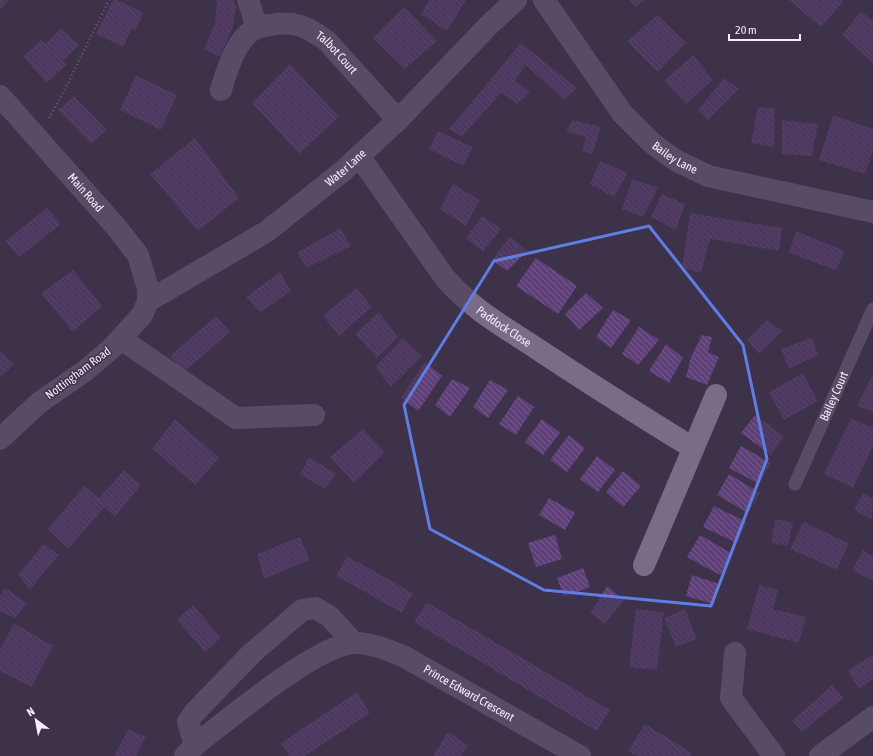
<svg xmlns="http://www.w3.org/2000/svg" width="873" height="756" viewBox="0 0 873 756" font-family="'Asap Condensed',sans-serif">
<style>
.building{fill:url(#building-back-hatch)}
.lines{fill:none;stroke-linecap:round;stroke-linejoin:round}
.path{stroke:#968ca0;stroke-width:2.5;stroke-dasharray:1 3;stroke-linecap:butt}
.service{stroke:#7a6c88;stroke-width:13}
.minor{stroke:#7a6c88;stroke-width:22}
.tertiary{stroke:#7a6c88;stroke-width:22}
.marked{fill:none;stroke:#5e7ee3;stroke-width:3;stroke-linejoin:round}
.labels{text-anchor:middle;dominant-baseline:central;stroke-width:3;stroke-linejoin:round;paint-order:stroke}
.street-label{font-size:12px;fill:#f5edfd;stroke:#3e314a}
</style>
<defs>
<pattern id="building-back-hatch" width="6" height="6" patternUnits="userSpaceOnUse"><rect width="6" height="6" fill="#5f4079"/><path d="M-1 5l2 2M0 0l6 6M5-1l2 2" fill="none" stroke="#775c8d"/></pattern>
</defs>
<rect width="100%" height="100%" fill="#3e314a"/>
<g class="building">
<polygon points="0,0 9,0 0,10"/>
<polygon points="113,0 117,0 144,13 135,30 132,28 123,47 96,34"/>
<polygon points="217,0 234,0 236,7 233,27 220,57 204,49 215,23"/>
<polygon points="429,0 466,0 447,31 421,14"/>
<polygon points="630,0 645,0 636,7"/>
<polygon points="789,0 841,0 843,2 821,27"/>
<polygon points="404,7 437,41 405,69 373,38"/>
<polygon points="861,11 873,21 873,63 842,35"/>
<polygon points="657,15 686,43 658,72 627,41"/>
<polygon points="62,28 79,45 63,61 67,64 47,83 23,57 41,40 45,44"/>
<polygon points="521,43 577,88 564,100 526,65 515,80 530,92 517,104 501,93 462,137 449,129"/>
<polygon points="693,55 713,80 686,104 664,81"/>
<polygon points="290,64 339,117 299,154 252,103"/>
<polygon points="136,75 177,95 161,130 120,110"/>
<polygon points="724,78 739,89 708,120 698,110"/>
<polygon points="74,96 107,130 91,144 58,110"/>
<polygon points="758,107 775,108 774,147 751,143"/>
<polygon points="833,115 873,129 873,151 865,174 819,160"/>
<polygon points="572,120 601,127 592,154 582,151 586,137 566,132"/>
<polygon points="782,120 818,124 812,156 782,154"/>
<polygon points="438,131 473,147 463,166 429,149"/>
<polygon points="195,138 239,198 198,231 150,174"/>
<polygon points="600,161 628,173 614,197 590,184"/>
<polygon points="632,179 658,188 643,217 622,209"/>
<polygon points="453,184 480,200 466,226 440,209"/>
<polygon points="662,194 685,204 676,230 651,217"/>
<polygon points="47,208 61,224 19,257 5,241"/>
<polygon points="690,213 782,228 779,251 710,239 701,273 682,268"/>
<polygon points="482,216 501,229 483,252 466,238"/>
<polygon points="340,228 351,246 307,268 297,253"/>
<polygon points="796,231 845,251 836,270 789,253"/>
<polygon points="510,236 527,251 507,271 492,260"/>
<polygon points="536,258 577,286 558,314 516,286"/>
<polygon points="73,270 102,306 73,332 41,293"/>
<polygon points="280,272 291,291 260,313 246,297"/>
<polygon points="356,288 372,307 339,336 323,316"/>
<polygon points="586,293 603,308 579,330 565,314"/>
<polygon points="613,310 631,320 611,348 596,337"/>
<polygon points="379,312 398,337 377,358 355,334"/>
<polygon points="216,316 230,332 184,372 170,356"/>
<polygon points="767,320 782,331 759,354 747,340"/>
<polygon points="639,327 659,340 638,365 622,354"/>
<polygon points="702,335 712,337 708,352 719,357 707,385 686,377 691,357"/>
<polygon points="403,338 422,356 391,387 375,367"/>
<polygon points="812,338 818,355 789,369 781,349"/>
<polygon points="666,344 683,358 669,383 649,371"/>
<polygon points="0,350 14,364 0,378"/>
<polygon points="425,362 442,376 418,411 401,397"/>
<polygon points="803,373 818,401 784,420 769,392"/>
<polygon points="873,374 873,412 857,406"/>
<polygon points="452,379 470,388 450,417 435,405"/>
<polygon points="490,380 508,390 488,418 473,407"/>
<polygon points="518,396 534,407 516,435 499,424"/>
<polygon points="755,415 784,436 771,455 741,433"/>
<polygon points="851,418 873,428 873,446 853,488 824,474"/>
<polygon points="175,419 219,458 195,485 152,449"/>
<polygon points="542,419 560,433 543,455 525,442"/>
<polygon points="363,429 385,452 354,483 330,457"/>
<polygon points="569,435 585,448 567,472 550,460"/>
<polygon points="741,446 771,463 759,484 729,468"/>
<polygon points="597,456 615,470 598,492 580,479"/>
<polygon points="309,457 336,474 325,489 300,475"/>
<polygon points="124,470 141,485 115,517 105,507 68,549 48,529 84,486 99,498"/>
<polygon points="623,471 641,486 623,507 606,492"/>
<polygon points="729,474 760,493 748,513 717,495"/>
<polygon points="863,493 873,499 872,520 854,510"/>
<polygon points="549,498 575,513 565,530 539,515"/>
<polygon points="714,506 747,522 737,543 703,527"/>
<polygon points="775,519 793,522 788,546 771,543"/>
<polygon points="803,522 849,543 837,570 790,549"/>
<polygon points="555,535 562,559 536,567 528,543"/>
<polygon points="700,535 733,554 720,575 687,557"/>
<polygon points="300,537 310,560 264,579 257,554"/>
<polygon points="44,544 59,555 30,589 18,575"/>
<polygon points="863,550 873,556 873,581 852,570"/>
<polygon points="347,556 413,593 402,613 336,576"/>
<polygon points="583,568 590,587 564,597 557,578"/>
<polygon points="692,575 720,584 714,604 686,596"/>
<polygon points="759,585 778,590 773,609 806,617 799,643 747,629"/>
<polygon points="607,586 624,600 605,624 590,613"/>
<polygon points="5,588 27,603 15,618 0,611 0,596"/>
<polygon points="427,602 610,710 597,731 414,622"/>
<polygon points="193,605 221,638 205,652 177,620"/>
<polygon points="636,609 664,612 657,670 629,667"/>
<polygon points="685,609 697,639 676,647 664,618"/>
<polygon points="14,623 53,646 32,687 0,671 0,650"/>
<polygon points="873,654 873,679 859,689 848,671"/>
<polygon points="832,685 844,698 802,732 792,721"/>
<polygon points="357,692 370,713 305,756 289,756 281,743"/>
<polygon points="645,724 692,753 690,756 637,756 628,751"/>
<polygon points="128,729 146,737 136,756 114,756"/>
<polygon points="448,732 468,745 461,756 433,756"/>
</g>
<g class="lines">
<polyline class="path" points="49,118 62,95 109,0"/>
<path class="service" id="s1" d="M795,484L873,309"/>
<g class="minor">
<polyline points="248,0 257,27"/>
<path id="s2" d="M544,0L622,113L652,143L675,160L708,176L873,212"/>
<path id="s3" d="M221,90C226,72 235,43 250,32C256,27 262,26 270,25C294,20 308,27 327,41L398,120"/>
<path id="s4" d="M359,156L445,278C474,311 503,326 539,350C590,384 641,416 693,448"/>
<path id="s5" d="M148,301L266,232L343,171L398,120L490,24L516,0"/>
<polyline points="121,339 236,418 314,415"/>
<polyline points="644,565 716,395"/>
<polyline points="735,653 731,698 774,756"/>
<polyline points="195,745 188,722 194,713 251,654 302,610 315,608 329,616 354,643"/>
<path id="s6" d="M185,756L195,745C228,720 315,646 353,643C369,642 388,650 403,656L580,756"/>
<polyline points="820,756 873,717"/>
</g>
<path class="tertiary" id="s7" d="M0,96L117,228L138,255L148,289V301L142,315L113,347L85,371L40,402L0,439"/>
</g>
<path d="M0 0H873V756H0ZM649,226L743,345L767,459L711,606L544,590L430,529L404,405L494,261Z" fill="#3e314a" fill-opacity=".55" fill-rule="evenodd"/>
<path class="marked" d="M649,226L743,345L767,459L711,606L544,590L430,529L404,405L494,261Z"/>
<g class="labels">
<g class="street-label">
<text stroke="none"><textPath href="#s3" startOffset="164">Talbot Court</textPath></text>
<text stroke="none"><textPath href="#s2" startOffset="207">Bailey Lane</textPath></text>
<text stroke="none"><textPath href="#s5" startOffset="239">Water Lane</textPath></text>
<text stroke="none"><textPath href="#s7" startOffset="129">Main Road</textPath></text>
<text stroke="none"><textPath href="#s4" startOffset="226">Paddock Close</textPath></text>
<text transform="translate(78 373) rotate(-37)">Nottingham Road</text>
<text stroke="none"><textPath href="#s1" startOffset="96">Bailey Court</textPath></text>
<text stroke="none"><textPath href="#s6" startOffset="332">Prince Edward Crescent</textPath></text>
</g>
</g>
<g transform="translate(36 720) rotate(328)" stroke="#3e314a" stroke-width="3" paint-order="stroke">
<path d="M0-3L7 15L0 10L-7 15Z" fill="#f5edfd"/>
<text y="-6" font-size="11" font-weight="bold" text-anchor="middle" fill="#f5edfd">N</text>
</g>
<path d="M729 34v6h71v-6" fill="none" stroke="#f5edfd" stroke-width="2"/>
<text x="735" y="34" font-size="12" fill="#f5edfd" stroke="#3e314a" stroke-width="3" paint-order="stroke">20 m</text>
</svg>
